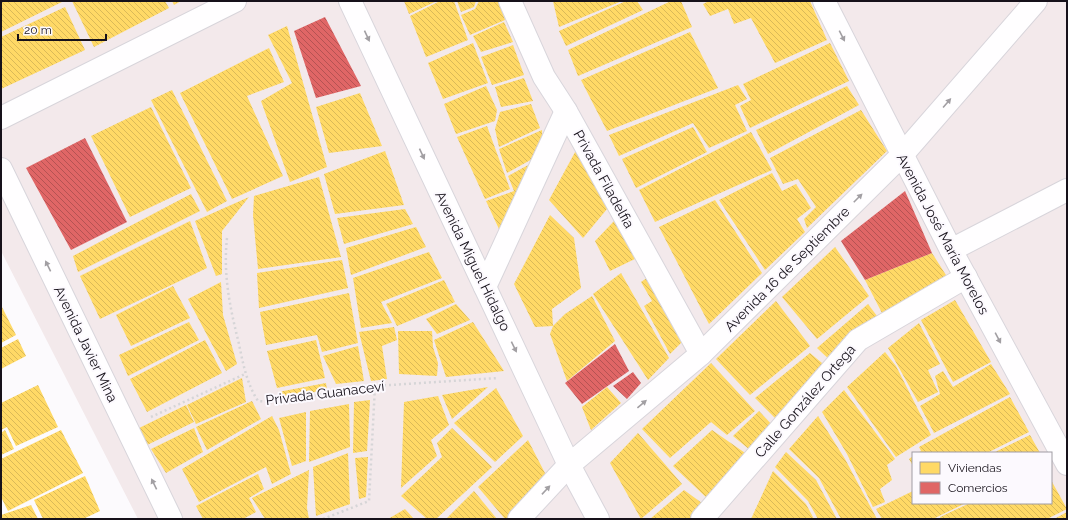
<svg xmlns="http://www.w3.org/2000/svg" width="1068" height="520" viewBox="0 0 1068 520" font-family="Raleway,sans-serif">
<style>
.commercial{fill:#f3e9eb;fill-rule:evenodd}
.homes{fill:url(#homes-back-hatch)}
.shops{fill:url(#shops-back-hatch)}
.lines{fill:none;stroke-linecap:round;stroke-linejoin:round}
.minor-casing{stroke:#d8d5db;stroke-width:24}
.major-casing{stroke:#d8d5db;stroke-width:24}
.path{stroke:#d6d5d7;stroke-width:2.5;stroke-dasharray:2 3;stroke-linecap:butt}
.minor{stroke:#fffeff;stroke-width:22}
.major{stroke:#fffeff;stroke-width:22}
.oneway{fill:#a29fa3}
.labels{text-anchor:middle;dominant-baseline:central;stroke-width:4;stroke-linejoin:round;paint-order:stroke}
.street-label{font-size:14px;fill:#16111a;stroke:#fcf9fe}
</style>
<defs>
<pattern id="homes-back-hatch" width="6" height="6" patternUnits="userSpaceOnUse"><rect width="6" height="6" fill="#ffd966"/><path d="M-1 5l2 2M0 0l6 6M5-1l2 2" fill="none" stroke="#dab958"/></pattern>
<pattern id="shops-back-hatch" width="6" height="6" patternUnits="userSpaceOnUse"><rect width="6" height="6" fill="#e06666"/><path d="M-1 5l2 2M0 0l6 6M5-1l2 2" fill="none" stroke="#b55353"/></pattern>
</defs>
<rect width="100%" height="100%" fill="#fcfafd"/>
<path class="commercial" d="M1,1H1067V519H138L1,251ZM913,453H1051V503H913Z"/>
<g class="homes">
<polygon points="1,1 64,1 1,32"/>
<polygon points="72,1 165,1 169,8 94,47"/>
<polygon points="172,1 181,1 174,5"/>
<polygon points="404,1 437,1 409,14"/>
<polygon points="440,1 454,1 468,40 426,57 410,16"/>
<polygon points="457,1 476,1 474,7 461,12"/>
<polygon points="479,1 499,1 505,20 470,35 461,15 475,9"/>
<polygon points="553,1 622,1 559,27"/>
<polygon points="626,1 637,1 643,10 566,46 559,31"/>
<polygon points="671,1 681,1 692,27 578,76 568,50"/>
<polygon points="709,1 810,1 827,40 775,63 751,18 734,24 728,9 710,16 703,4"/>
<polygon points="65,7 85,50 1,89 1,37"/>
<polygon points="504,22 513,42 481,52 473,36"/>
<polygon points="287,26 327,167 290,182 261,101 292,83 268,35"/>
<polygon points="690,32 718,88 607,131 581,80"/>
<polygon points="473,43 488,83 443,99 428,63"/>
<polygon points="830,43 849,81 750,128 740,106 751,100 743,84"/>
<polygon points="513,45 524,75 492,85 481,57"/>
<polygon points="269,48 284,82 247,96 283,176 232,199 180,93"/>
<polygon points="524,78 533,101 501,107 495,87"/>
<polygon points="738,85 747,99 735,105 747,131 709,148 693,123 619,156 609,135"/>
<polygon points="486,86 497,110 495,121 456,134 444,104"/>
<polygon points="847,86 859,105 768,154 756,130"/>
<polygon points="172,90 227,201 207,212 151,100"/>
<polygon points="360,93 382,146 329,153 316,107"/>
<polygon points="531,104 540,128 499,147 495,129 500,112"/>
<polygon points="151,107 191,188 130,217 91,136"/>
<polygon points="861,110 887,151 807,228 804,219 816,207 798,179 783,184 770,158"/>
<polygon points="487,126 510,189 485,199 457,137"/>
<polygon points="693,127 707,152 636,188 622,159"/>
<polygon points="542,130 543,153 507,173 499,149"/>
<polygon points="751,132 772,170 655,222 639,190"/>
<polygon points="580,143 612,203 583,238 549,200"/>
<polygon points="385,151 404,205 335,214 324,174"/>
<polygon points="541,158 505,242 486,201 514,191 508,176"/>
<polygon points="772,173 782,191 796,184 811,208 797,219 805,232 765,270 719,200"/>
<polygon points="319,177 341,257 258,269 253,215 254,196"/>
<polygon points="191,194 200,211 78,272 73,256"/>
<polygon points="249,197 222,231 222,274 216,276 195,221"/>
<polygon points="715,200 762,273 709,324 659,227"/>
<polygon points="405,209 413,224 344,244 337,218"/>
<polygon points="550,215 574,238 581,288 552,309 553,326 535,327 514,284"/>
<polygon points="616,219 639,257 610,271 595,241"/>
<polygon points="190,221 207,268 100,319 80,276"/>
<polygon points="416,227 426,247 351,275 346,248"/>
<polygon points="835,247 869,296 817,339 782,297"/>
<polygon points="429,252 442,278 381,302 392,323 361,328 353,278"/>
<polygon points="932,253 951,283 883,315 865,280"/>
<polygon points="342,260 348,288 259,308 257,273"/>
<polygon points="621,273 669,358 648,380 593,294"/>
<polygon points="651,275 687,337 670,354 644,306 652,301 641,282"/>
<polygon points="444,280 455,302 397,326 386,304"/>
<polygon points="221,282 223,315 237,364 226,371 188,299"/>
<polygon points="173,286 190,318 131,346 116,315"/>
<polygon points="349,293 358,343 322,352 317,335 266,345 260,312"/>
<polygon points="592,296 615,341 567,381 550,334 553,326 565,314"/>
<polygon points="955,300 991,362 953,382 921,320"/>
<polygon points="776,301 810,346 750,395 716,359"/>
<polygon points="456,304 470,320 437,334 426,319"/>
<polygon points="868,304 880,320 833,363 817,348"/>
<polygon points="1,305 16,335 1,343"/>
<polygon points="189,322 199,340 128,376 119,355"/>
<polygon points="473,322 504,371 446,377 434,340"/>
<polygon points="919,323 940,364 928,370 938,392 918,402 888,348"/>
<polygon points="394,327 397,340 382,346 387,379 371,381 359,332"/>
<polygon points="398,331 432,331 433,347 438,363 437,376 399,374"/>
<polygon points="18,339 26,356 1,369 1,348"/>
<polygon points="205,340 222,373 147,412 130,379"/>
<polygon points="316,340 325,378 277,388 267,351"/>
<polygon points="358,346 364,381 336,384 323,356"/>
<polygon points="885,352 896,366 931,435 896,457 847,387"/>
<polygon points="810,353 828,368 778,421 755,398"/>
<polygon points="711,363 755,411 727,435 711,422 670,458 642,429"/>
<polygon points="991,364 1010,394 934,433 920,406 940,394 935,376 943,371 953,387"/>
<polygon points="242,378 246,402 196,424 187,405"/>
<polygon points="326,383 327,390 285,397 278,392"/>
<polygon points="38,385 58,427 16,446 7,427 1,430 1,403"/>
<polygon points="488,387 452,419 442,395"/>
<polygon points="607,387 621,403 591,430 582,407"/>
<polygon points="496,388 523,436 495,462 454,423"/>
<polygon points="844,390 895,459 887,465 892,480 880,489 885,502 873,507 847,454 822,412"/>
<polygon points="438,396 449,425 431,440 437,456 401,488 404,402"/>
<polygon points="1010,397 1029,432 987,453 918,453 921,451 919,447"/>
<polygon points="370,400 367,451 353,453 354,402"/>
<polygon points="252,401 261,419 207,450 196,427"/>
<polygon points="349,404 350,447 309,462 310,411"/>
<polygon points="186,405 194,422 139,449 133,431"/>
<polygon points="759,411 774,427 750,450 733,436"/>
<polygon points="306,412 306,461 292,466 279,418"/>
<polygon points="272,416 279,430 291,474 272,484 266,467 199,502 182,469"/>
<polygon points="818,416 845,459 877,519 841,519 819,478 789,449"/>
<polygon points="194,428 203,452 166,473 151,449"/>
<polygon points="452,428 492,467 436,519 427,519 401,496 442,457 437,443"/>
<polygon points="5,430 14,449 1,455 1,433"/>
<polygon points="61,430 83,473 8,511 1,497 1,459"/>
<polygon points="712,430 748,455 709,500 673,466"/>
<polygon points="638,433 682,484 641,519 610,463"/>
<polygon points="1030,435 1040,453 993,453"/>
<polygon points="528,440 548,479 511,519 505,519 478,487"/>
<polygon points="786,452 816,480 837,519 818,519 808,501 775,467"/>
<polygon points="348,453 350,504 316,516 313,467"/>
<polygon points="913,456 913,466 909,459"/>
<polygon points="368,457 366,497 359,499 355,458"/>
<polygon points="309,470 307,508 309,519 265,519 252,498"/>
<polygon points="773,471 806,504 814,519 751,519"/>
<polygon points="258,474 264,489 249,498 256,512 243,519 203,519 196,506"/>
<polygon points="85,476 100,511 83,519 43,519 34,500"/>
<polygon points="1051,480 1067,509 1047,519 941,519 940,517 970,503 1051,503"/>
<polygon points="684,490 706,506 695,519 650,519"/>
<polygon points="474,491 497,519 446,519"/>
<polygon points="913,491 913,503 966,503 933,519 882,519 876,509"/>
<polygon points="31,505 38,519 1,519 1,515"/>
<polygon points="405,509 414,519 388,519"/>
<polygon points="1067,512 1067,519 1054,519"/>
</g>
<g class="shops">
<polygon points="325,17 361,86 316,98 294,31"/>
<polygon points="85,138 127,222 71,250 26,168"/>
<polygon points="905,191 932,253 865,280 841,241"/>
<polygon points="615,344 629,371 582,404 565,383"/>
<polygon points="633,372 641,383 627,399 613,386"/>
</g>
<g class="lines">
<defs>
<g id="minor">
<polyline points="510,1 544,77 566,111 701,354"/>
<polyline points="824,1 951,250 1067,464"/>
<polyline points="1,118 235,1"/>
<polyline points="951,250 1067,190"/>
<polyline points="485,287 566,111"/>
<polyline points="519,519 569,465 701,354 902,155 1036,1"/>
<polyline points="702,519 858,340 966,277"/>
</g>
<g id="major">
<polyline points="350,1 569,465 598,519"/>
<polyline points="1,169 171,519"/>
</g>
</defs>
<use href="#minor" class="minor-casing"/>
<use href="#major" class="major-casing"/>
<g class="path">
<path d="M227,238C223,275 230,308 239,344C243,364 247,384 258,401L271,402L375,386L498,378"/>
<polyline points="151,417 245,374"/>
<polyline points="323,519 369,501 375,386"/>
</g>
<use href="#minor" class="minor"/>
<use href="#major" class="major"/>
</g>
<defs><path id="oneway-solid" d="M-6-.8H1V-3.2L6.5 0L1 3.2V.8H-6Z"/></defs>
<g class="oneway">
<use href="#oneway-solid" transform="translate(367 36) rotate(65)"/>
<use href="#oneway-solid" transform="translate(842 36) rotate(63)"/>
<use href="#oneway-solid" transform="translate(947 103) rotate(-49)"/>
<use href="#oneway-solid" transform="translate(422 154) rotate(65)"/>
<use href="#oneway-solid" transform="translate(858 198) rotate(-45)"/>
<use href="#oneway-solid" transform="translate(48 266) rotate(-116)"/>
<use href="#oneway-solid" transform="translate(998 338) rotate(62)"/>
<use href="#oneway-solid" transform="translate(514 347) rotate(64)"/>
<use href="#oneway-solid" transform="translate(642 404) rotate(-40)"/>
<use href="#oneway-solid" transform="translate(154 484) rotate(-116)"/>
<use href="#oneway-solid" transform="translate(546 490) rotate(-47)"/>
</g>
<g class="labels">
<g class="street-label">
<text transform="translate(604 179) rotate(61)">Privada Filadelfia</text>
<text transform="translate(943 234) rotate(62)">Avenida José María Morelos</text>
<text transform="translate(473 261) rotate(64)">Avenida Miguel Hidalgo</text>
<text transform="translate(787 269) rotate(-45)">Avenida 16 de Septiembre</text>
<text transform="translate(86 344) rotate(64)">Avenida Javier Mina</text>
<text transform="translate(325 393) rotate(-7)">Privada Guanaceví</text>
<text transform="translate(805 401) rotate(-49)">Calle González Ortega</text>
</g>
</g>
<rect width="1068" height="520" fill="none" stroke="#16111a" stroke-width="4"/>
<rect x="912" y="452" width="140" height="52" fill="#fcf9fe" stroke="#a09ca3"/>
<rect x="920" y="462" width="20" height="12" fill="#ffd966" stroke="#a09ca3"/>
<text x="948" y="472" font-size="12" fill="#16111a">Viviendas</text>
<rect x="920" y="482" width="20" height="12" fill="#e06666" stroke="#a09ca3"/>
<text x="948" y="492" font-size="12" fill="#16111a">Comercios</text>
<path d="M18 34v6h88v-6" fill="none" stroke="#16111a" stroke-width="2"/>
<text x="24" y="34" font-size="12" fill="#16111a" stroke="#fcf9fe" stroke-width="3" paint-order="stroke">20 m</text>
</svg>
